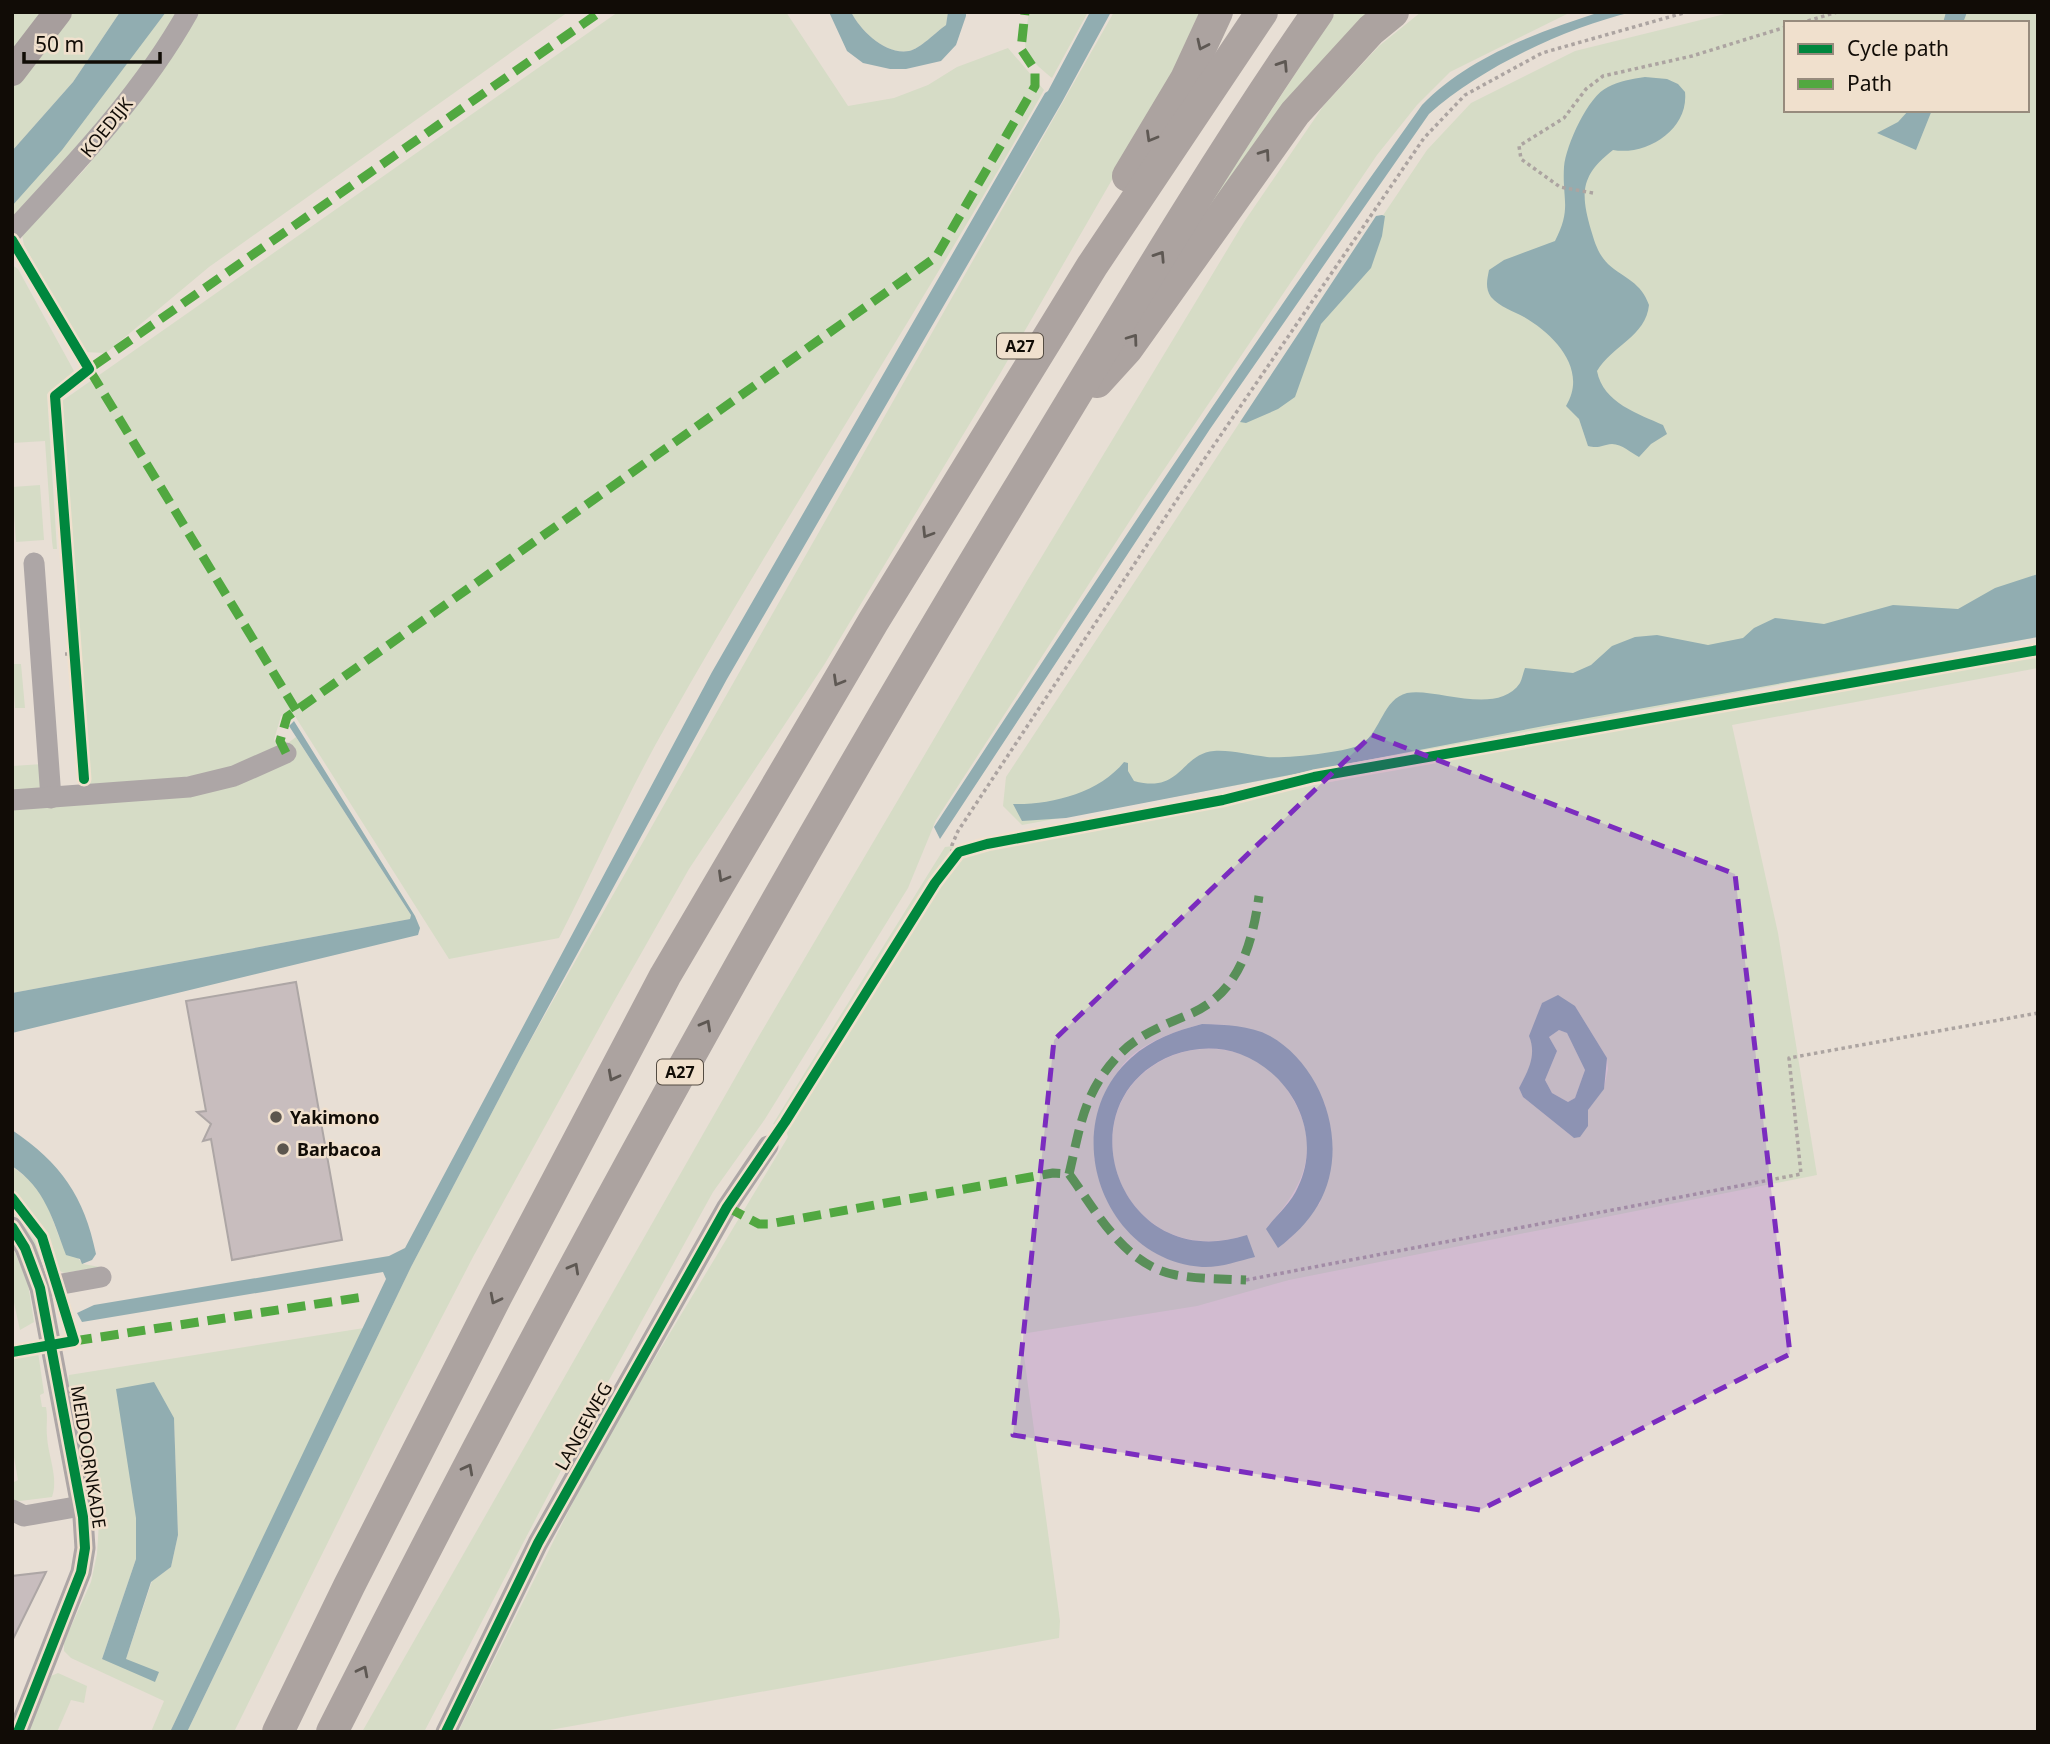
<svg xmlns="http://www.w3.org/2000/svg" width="2050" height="1744" viewBox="0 0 2050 1744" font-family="'Noto Sans',sans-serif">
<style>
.green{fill:#d6dcc6;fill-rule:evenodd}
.water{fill:#91adb1;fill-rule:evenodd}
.building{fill:#c8bdbe;stroke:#ada6a5;stroke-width:2}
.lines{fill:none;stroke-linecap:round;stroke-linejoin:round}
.path{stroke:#aca4a1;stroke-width:3.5;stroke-dasharray:3.5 3.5;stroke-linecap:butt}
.minor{stroke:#ada6a6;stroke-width:21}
.major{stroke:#a79e9d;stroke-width:28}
.highway{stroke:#aca3a0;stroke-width:32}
.quiet{stroke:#51a840;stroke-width:9;stroke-dasharray:18 9;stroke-linecap:butt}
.cycleway-casing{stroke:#f0e0cd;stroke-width:15}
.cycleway{stroke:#00873e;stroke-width:10}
.oneway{stroke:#5e5853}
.marked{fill:#7b2cbf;fill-opacity:0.2;stroke:#7b2cbf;stroke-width:5;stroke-dasharray:14 9;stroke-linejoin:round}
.poi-dot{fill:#5c564e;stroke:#f0e0cd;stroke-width:2.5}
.labels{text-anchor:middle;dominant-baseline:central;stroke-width:5;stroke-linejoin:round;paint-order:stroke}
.shield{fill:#f0e0cd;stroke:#544c42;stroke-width:2}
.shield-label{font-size:16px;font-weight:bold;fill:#110c06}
.street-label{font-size:18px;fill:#110c06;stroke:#f0e0cd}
.poi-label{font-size:18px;font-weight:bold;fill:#110c06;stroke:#f0e0cd;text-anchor:start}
</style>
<rect width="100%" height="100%" fill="#e8dfd5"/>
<g class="green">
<polygon points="12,12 42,12 12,51"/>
<polygon points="68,12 120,12 73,82 12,151 12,83"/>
<polygon points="166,12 181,12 144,71 12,225 12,206"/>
<polygon points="197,12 568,12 209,267 106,353 83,352 24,245 22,235 85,169 155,81"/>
<path d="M618,12H786L848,106L894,98L928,85L957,67L1008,48L1044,90C924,305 787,511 666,726C627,794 595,868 559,938L449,959L293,713L281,716L274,740L278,748C212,780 160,781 88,786L62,401Z"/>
<path d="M851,12H948V13L946,25C936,32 920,49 909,51C885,55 861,31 851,12Z"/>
<path d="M1029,12H1088L1052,78C1020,51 1023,52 1029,12Z"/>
<polygon points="1114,12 1200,12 1169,81 1001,372 824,665 689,869 613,1003 473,1257 385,1427 234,1732 187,1732 411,1267 521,1057"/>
<polygon points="1336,12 1372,12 1212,203 1211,202"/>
<polygon points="1421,12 1571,12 1450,72 1417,105 1377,155 1142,502 936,820 908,888 765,1119 713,1192 598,1400 424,1732 362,1732 759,1036 1027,581 1244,222 1324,105 1379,46"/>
<path d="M1733,12H2038V637L1022,825L1003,806L1006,777L1240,422H1244L1427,150L1471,103L1575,51ZM1786,23H2027V110H1786Z"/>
<polygon points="12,265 18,269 74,371 47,394 57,549 53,549 52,541 45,441 12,443"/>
<polygon points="40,485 44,540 16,542 12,487"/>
<path d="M2038,650V668L1732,725L1778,933L1817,1175L1289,1280L1197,1306L1021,1334L1060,1621L1059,1638L539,1732H458L573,1502L626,1406L788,1137L786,1131L773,1124L945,847L1111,826L1440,760ZM1542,1003L1575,1006L1607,1058L1608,1069L1604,1088L1588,1110L1574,1138L1523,1097L1519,1088L1531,1065L1535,1023ZM1202,1024L1228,1025L1325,1104L1331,1136L1320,1203L1289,1240L1268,1226C1302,1189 1321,1151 1295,1103C1287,1088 1276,1072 1261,1063C1235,1048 1202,1044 1174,1055C1059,1100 1117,1276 1247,1235L1171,1260L1094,1159C1099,1137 1106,1093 1116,1075C1132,1045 1172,1032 1202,1024Z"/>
<polygon points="12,664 21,664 25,708 15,708"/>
<polygon points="296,737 411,915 410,919 12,993 12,808 100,802 295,756 288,743"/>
<polygon points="43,764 42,787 12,792 12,766"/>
<polygon points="1559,1030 1567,1033 1585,1070 1575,1098 1568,1102 1552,1093 1545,1080 1557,1051 1549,1037"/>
<polygon points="12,1166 33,1183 46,1201 59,1237 83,1264 100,1267 64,1273 58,1270 44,1235 12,1192"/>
<polygon points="12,1204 34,1234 48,1263 42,1260 12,1211"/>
<polygon points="12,1245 28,1284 34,1322 20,1330 12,1294"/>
<path d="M364,1328L170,1732H151L164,1701L71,1658L64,1651V1642L91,1582L97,1554L99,1522L68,1383L69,1375ZM174,1419L178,1535L171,1567L152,1581L126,1659H102L136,1559V1518Z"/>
<path d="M38,1352L44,1393L40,1395L42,1407H46C48,1417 46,1426 47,1436C48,1456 59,1479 52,1497L12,1502V1483L18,1480L12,1446V1356Z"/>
<polygon points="58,1673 87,1686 84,1703 71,1700 57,1732 28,1732 51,1676"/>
</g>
<g class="water">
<polygon points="120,12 166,12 62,150 12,206 12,151 73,82"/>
<path d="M829,12H851C861,31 885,55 909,51C920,49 936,32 946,25L948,12H966V16L956,45L941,61L906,69H890L863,63L847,51Z"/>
<polygon points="1090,12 1111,12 1062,102 727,679 521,1057 411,1267 187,1732 170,1732 386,1279 383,1272 82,1322 77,1313 94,1305 389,1256 405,1248 712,672 1045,93 1048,91"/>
<path d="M1600,12H1632C1565,28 1480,68 1429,114L1210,429L940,839L934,827C1093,584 1253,341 1422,105C1468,57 1538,32 1600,12Z"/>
<polygon points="1946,12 1967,12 1963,23 1943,23"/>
<path d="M1645,77L1667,79L1678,84L1685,92C1689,130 1646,156 1613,150C1581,175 1580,192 1591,230C1595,243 1598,254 1608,264C1625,279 1641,282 1649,305C1646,336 1612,346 1597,371C1603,403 1639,414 1663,425L1667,434L1651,444L1639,457C1631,453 1622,444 1612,444C1602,445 1599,449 1588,446L1579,419L1566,406C1588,370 1555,335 1524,317C1513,311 1500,307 1491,297C1485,288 1487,280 1489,270L1504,260L1555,241C1572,208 1562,200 1564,167C1566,145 1588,96 1608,87C1619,81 1632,79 1645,77Z"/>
<polygon points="1909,110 1932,110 1916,150 1877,133 1898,122"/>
<polygon points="1382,215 1385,216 1382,236 1371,268 1321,324 1295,397 1278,409 1246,423 1240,422 1376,216"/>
<path d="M2038,574V637L1549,725L1066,818L1022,821L1013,804C1051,805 1099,793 1124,762L1128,763V771L1134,781C1182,794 1180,754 1214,751C1233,750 1249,755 1267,757C1283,759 1350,752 1362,744C1381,731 1383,699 1407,693C1435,687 1497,717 1520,683C1522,679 1523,673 1525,668L1573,673L1591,665L1612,646L1635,637L1657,635L1708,645L1743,638L1754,628L1775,618L1824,624L1893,605L1958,609L1995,588Z"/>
<polygon points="294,721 415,916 420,928 418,935 12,1033 12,993 410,919 411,915 289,726"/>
<path d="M1558,995L1575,1006L1607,1058L1604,1089L1588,1110V1126L1580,1137L1574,1138L1523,1097L1519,1088C1528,1071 1537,1055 1529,1036L1542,1003ZM1559,1030L1567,1033L1585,1070L1575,1098L1568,1102L1552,1093L1545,1080L1557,1051L1549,1037Z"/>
<path d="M1202,1024C1225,1025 1250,1025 1270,1036C1325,1067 1351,1149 1318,1205C1308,1222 1294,1236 1278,1248L1266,1229C1276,1215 1291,1204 1298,1187C1323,1135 1293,1074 1240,1054C1219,1046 1194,1047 1173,1055C1059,1100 1118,1277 1247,1235L1255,1257C1238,1261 1220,1268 1202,1267C1101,1260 1056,1125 1131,1058C1152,1039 1176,1031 1202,1024Z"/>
<path d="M12,1130C61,1163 84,1196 96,1254L92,1260L82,1264L80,1259L66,1255C53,1220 45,1188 12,1166Z"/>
<polygon points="154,1382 174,1418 178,1535 171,1567 151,1582 126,1659 159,1672 155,1682 102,1659 136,1559 136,1518 116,1389"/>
</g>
<g class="building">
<polygon points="296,982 342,1240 232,1260 211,1139 203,1141 211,1124 197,1112 206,1111 186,1001"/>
<polygon points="46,1572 12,1641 12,1576"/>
</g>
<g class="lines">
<g class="path">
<polyline points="1801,23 1837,12"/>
<polyline points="1593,193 1560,187 1521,159 1519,146 1564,118 1586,89 1603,76 1692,56 1786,27"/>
<polyline points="65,654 75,654"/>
<polyline points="952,860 952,845 958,831 1188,483 1424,138 1465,95 1542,53 1687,12"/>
<polyline points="1246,1280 1801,1174 1789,1058 2038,1013"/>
</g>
<g class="minor">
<path d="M12,232C76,163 142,94 188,12"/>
<polyline points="34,563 51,798"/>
<polyline points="12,800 189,787 234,776 286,753"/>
<polyline points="12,1227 25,1248 40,1288 83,1517 85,1548 81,1572 18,1732"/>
<polyline points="40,1288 101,1277"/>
<polyline points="12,1510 24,1516 81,1506"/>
<polyline points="446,1732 538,1543 727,1207 768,1146"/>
</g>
<polyline class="major" points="12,72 58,12"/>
<g class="highway">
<polyline points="1128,176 1186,79 1217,12"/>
<polyline points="1097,382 1127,349 1295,113 1371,30 1393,12"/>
<polyline points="278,1732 349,1586 496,1297 665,976 873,622 1092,266 1262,12"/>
<path d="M332,1732C545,1311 771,897 1016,493C1114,332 1210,168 1318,12"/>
</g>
<g class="quiet">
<polyline points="296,710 89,369 600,12"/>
<polyline points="286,753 280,741 287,717 936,257 1035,86 1035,70 1021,49 1025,12"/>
<path d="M1069,1174C1080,1128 1083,1094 1117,1057C1137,1035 1164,1025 1190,1014C1239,993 1252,945 1259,896"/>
<path d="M727,1207L759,1224H769L1053,1173L1069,1174C1097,1212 1124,1265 1176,1275C1199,1279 1222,1279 1246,1280"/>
<polyline points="74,1341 363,1297"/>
</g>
<defs>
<g id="cycleway">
<polyline points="12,240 89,369 55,396 84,779"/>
<polyline points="12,1198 42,1237 74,1341 12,1352"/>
<polyline points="12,1227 25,1248 40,1288 83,1517 85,1548 81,1572 18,1732"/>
<polyline points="446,1732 538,1543 727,1207 785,1122 935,883 959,852 987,844 1223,800 1314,777 2038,650"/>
</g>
</defs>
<use href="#cycleway" class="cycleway-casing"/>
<use href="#cycleway" class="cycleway"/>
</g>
<defs><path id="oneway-chevron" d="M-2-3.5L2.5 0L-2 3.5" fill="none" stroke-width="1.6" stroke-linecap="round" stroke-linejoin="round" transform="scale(1.75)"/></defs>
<g class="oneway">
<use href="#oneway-chevron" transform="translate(1202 45) rotate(115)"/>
<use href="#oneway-chevron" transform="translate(1283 65) rotate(-57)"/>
<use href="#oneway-chevron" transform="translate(1151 137) rotate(120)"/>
<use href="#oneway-chevron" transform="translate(1265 154) rotate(-55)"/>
<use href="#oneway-chevron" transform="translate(1160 256) rotate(-57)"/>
<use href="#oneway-chevron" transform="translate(1133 339) rotate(-54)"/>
<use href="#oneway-chevron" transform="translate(927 533) rotate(122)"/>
<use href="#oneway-chevron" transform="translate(838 681) rotate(120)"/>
<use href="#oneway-chevron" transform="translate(723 877) rotate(120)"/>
<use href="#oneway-chevron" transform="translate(706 1025) rotate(-61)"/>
<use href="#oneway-chevron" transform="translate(613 1076) rotate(118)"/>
<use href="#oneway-chevron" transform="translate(574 1268) rotate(-61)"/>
<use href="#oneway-chevron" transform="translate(495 1299) rotate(117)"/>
<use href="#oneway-chevron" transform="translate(468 1469) rotate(-62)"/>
<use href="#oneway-chevron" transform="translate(363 1671) rotate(-63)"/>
</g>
<path class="marked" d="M1372,735L1735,874L1790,1354L1480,1510L1013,1435L1054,1040Z"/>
<g class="poi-dot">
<circle cx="276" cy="1117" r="7"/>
<circle cx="283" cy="1149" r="7"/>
</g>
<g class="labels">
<g class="shield">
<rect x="997" y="333.5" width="46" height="25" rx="5"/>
<rect x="657" y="1059.5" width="46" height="25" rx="5"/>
</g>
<g class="shield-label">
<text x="1020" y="346">A27</text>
<text x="680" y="1072">A27</text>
</g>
<g class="street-label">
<text transform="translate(106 127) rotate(-51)">KOEDIJK</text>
<text transform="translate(583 1426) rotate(-61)">LANGEWEG</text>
<text transform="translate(89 1457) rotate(81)">MEIDOORNKADE</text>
</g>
<g class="poi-label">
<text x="290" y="1117">Yakimono</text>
<text x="297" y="1149">Barbacoa</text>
</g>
</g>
<rect width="2050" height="1744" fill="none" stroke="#110c06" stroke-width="28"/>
<rect x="1784" y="21" width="245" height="91" fill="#f0e0cd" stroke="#978b7d" stroke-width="2"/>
<rect x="1798" y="44" width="35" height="10" fill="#00873e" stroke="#978b7d" stroke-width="2"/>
<text x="1847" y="56" font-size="21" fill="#110c06">Cycle path</text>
<rect x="1798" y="79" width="35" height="10" fill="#51a840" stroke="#978b7d" stroke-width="2"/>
<text x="1847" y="91" font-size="21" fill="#110c06">Path</text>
<path d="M24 52v10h136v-10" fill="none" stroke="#110c06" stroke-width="3.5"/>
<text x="35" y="52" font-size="21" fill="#110c06" stroke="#f0e0cd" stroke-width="5" paint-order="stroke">50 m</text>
</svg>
